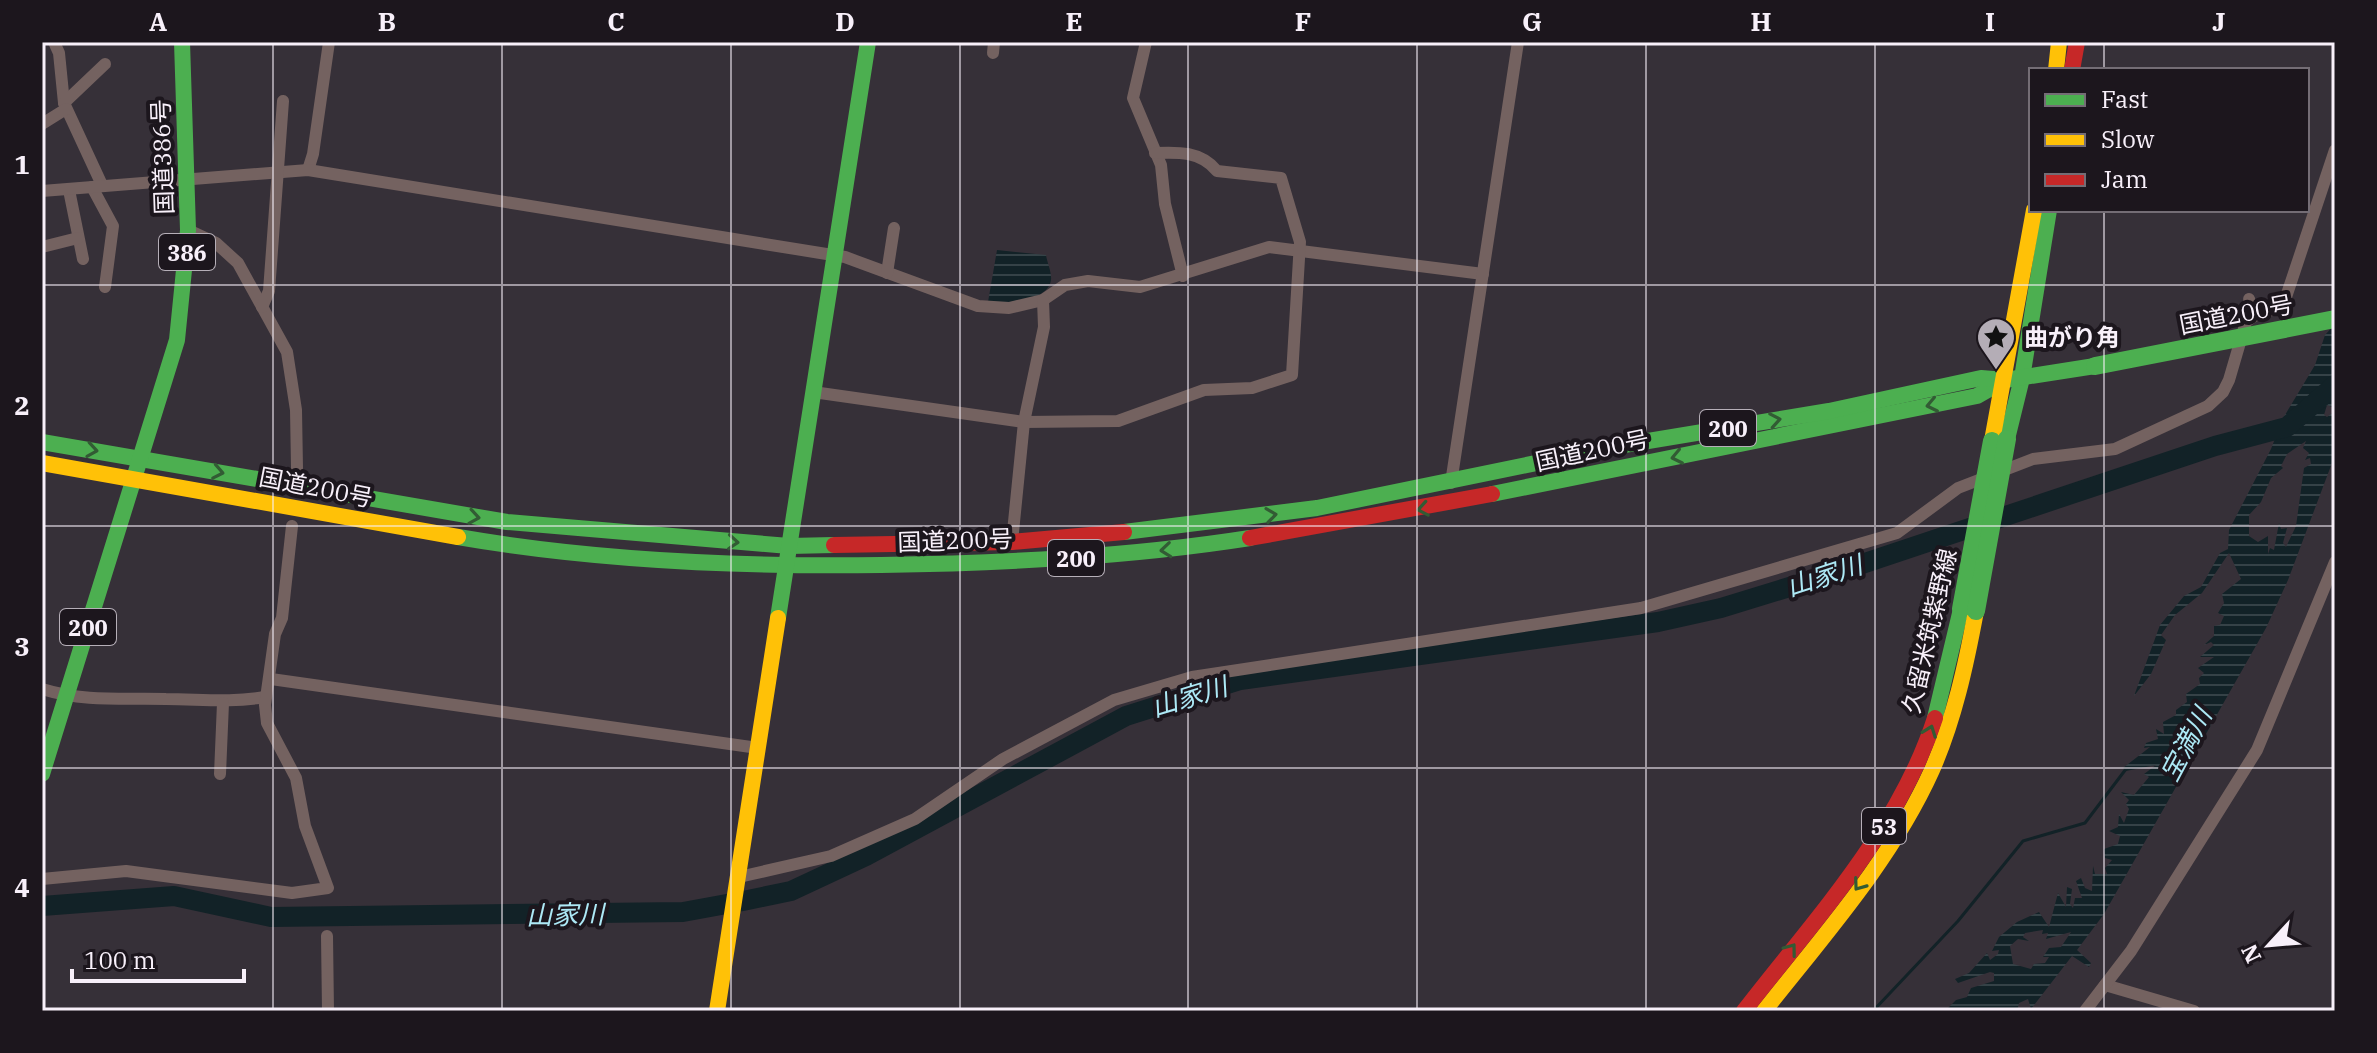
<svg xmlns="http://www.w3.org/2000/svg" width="2377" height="1053" viewBox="0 0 2377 1053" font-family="'IBM Plex Serif','Noto Sans JP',serif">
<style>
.water{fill:url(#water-rules);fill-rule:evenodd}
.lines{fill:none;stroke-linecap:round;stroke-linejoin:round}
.stream{stroke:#122227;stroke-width:3}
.river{stroke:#122227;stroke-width:20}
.street{stroke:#746260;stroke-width:12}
.fast{stroke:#4caf50;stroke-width:16}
.slow{stroke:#ffc107;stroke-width:16}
.jam{stroke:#c62828;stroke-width:16}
.fast-bridge{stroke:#4caf50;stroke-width:18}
.oneway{stroke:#325b34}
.grid{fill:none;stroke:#f8f0fa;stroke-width:2;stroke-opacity:0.55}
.labels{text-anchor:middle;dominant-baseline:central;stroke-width:8;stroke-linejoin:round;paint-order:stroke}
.shield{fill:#1c161d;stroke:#b6afb8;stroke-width:2}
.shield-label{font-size:22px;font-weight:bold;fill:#f8f0fa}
.street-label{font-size:24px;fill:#f8f0fa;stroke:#1c161d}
.poi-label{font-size:24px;font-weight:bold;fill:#f8f0fa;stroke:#1c161d;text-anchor:start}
.water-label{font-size:26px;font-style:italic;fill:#ade9f6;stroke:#1c161d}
.neatline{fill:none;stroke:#f8f0fa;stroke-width:3}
.grid-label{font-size:26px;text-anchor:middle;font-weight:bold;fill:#f8f0fa}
</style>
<defs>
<pattern id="water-rules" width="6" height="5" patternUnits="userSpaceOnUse" patternTransform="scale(2)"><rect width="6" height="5" fill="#122227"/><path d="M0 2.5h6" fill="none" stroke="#354247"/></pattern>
</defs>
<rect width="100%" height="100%" fill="#363038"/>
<g class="water">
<path d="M997,250L1046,255C1047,262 1052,273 1051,280C1048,302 1004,304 988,302Z"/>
<path d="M2335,324V399L2332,407L2327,405L2324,415L2327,417L2335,411V455L2288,580L2266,628L2104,914L2077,950L2091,963L2089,967L2072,956L2031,1009L2028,999L2019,1003L2017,1011H1945L1956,1000L1967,997L1971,988L1994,981V973L1990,972L1958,983L1955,979L1969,973L1987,953L1990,960L1998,954L1999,950L1992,951L1999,937L2017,922L2039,912L2049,927L2058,893L2066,907L2067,887L2072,889L2070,904L2073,908L2075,898H2082L2076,881L2081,878L2085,888L2092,891L2093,866L2095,874H2107L2105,868L2112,860L2105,858L2104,849L2118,844L2120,836L2109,831L2118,827L2119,814L2124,823L2129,809L2126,804L2129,800L2121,792L2134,795L2149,777L2144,774L2156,765L2126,771L2123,768L2150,747L2144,748L2146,743L2158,739L2156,729L2164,734L2163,722L2176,715V710L2187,702L2186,694L2200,684L2199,678L2204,673L2198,668L2214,657H2200L2214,645L2211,642L2204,645L2214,636V626L2220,625L2224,616L2218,613L2224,603L2222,594L2241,579L2229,553L2202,593L2175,615L2161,635L2166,640L2151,674L2134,696L2160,625L2184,596L2201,587L2220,553L2228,549L2229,530L2271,449L2282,420L2315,365L2325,335ZM2306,441L2303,448L2309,453L2305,460L2310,458L2311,464L2304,468L2296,526L2286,547L2283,543L2287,528L2281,529L2279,523L2274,550L2270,548L2268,554V536L2258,542L2249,536V515L2261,502L2271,478L2283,468L2281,466L2287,454ZM2043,930L2042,934L2048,933L2046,939L2071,932L2061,947L2049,948L2043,957H2049L2045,963L2034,964L2031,969L2013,964L2010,946L2018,939L2029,941L2023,937L2025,933Z"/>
</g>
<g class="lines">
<polyline class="stream" points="1873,1011 1958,921 2023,841 2085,823 2126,769"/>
<polyline class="river" points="42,906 174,896 271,917 683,912 743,901 791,891 866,856 1126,716 1240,680 1658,622 1721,608 1835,573 2215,446 2287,427 2335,385"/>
<g class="street">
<polyline points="54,42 59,53 64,103 102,185"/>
<polyline points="1146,42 1133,98 1161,165 1165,204 1183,276"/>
<polyline points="993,53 994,42"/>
<polyline points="64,103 105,64"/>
<polyline points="42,124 66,109"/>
<polyline points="308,170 313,154 329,42"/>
<polyline points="92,187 113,226 105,287"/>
<polyline points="69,190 83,259"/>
<polyline points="42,191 308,170 845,257 978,306 1009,308 1043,300 1065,285 1088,281 1140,287 1269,247 1483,274"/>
<polyline points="188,230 216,243 238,263 287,352 296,410 297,468"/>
<polyline points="42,247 78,238"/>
<polyline points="887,273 894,228"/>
<polyline points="2249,299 2254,316"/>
<polyline points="262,307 269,291 283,101"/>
<path d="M813,392L1024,422L1118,421L1204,390L1252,388L1292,375L1300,242L1281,178L1217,171C1201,151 1178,152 1155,153"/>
<polyline points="1451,483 1518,42"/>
<polyline points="1012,542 1024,422 1044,327 1043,300"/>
<polyline points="271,679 758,748"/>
<path d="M42,689C84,702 122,698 166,699C200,699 230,703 265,697"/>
<polyline points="220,774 223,703"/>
<polyline points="739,877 831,856 915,819 1003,759 1114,700 1192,677 1641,608 1897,533 1958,488 2033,459 2115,449 2208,406 2223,392 2229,380 2246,322 2254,316 2283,306 2335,150"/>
<polyline points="42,879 126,871 292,893 328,888 305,826 296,778 267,723 265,705 275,634 282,618 292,526"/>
<polyline points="327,936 328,1011"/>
<polyline points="2105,985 2194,1011"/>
<polyline points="2085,1011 2131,951 2257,750 2335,562"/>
</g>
<g class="fast">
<polyline points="2007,439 2022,378 2049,210"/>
<polyline points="42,442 507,522 789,546 834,545"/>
<polyline points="1492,494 1977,396 2005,380"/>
<polyline points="1124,532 1317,508 1624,445 1829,411 1981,378 2005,380 2095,366"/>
<path d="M458,537C597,561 740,567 881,565C1005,563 1128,557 1250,538"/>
<polyline points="778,618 868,42"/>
<polyline points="1935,718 1961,609"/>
<polyline points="42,774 177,340 188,230 182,42"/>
</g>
<g class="slow">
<polyline points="2056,70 2059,42"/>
<polyline points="1992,441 2034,210"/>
<polyline points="42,463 458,537"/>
<polyline points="717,1011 778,618"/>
<path d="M1764,1011C1824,935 1892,859 1932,770C1954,720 1966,665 1976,611"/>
</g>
<g class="jam">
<polyline points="2072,70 2077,42"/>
<polyline points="1250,538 1492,494"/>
<polyline points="834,545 1012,542 1124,532"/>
<path d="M1744,1011C1815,919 1899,830 1935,718"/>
</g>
<g class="fast-bridge">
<polyline points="2095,366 2335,319"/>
<polyline points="1961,609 1992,441"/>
<polyline points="1976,611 2007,439"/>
</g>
</g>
<defs><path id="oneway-chevron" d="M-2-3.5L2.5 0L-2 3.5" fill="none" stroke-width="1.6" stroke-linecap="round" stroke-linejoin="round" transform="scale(2)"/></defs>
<g class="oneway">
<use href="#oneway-chevron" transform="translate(1932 405) rotate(168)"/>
<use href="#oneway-chevron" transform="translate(1775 420) rotate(-10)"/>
<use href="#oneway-chevron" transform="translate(92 450) rotate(9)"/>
<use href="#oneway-chevron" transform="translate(1677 457) rotate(168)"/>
<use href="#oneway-chevron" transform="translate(218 472) rotate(11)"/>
<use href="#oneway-chevron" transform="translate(1423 509) rotate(170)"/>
<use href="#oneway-chevron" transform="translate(1271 515) rotate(-8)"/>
<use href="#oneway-chevron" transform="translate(474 517) rotate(9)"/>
<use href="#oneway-chevron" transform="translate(733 542) rotate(4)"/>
<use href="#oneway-chevron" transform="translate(1166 550) rotate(174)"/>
<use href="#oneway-chevron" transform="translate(1930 731) rotate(-70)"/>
<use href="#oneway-chevron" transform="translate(1859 885) rotate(126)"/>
<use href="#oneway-chevron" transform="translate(1791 949) rotate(-53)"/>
</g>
<path class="grid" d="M273,42V1011M502,42V1011M731,42V1011M960,42V1011M1188,42V1011M1417,42V1011M1646,42V1011M1875,42V1011M2104,42V70M2104,210V1011M42,285H2335M42,526H2335M42,768H2335"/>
<defs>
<symbol id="sight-pin" viewBox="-11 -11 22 30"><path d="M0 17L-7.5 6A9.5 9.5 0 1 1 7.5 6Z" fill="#b4adb6" stroke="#1c161d"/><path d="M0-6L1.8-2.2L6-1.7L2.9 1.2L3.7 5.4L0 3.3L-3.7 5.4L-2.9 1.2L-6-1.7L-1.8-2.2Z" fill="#111"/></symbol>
</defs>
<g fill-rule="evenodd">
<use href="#sight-pin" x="1974" y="315" width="44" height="60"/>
</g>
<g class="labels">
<g class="shield">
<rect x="159" y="234" width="56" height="36" rx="6"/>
<rect x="1700" y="410" width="56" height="36" rx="6"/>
<rect x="1048" y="540" width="56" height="36" rx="6"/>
<rect x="60" y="609" width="56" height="36" rx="6"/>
<rect x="1862" y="808" width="44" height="36" rx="6"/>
</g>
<g class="shield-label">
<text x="187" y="252">386</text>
<text x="1728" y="428">200</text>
<text x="1076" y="558">200</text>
<text x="88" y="627">200</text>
<text x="1884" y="826">53</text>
</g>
<g class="street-label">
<text transform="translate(162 157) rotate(-92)">国道386号</text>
<text transform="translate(2236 314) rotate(-11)">国道200号</text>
<text transform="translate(1592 450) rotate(-12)">国道200号</text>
<text transform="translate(316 487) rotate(11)">国道200号</text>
<text transform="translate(955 540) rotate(-2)">国道200号</text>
<text transform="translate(1929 631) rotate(-77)">久留米筑紫野線</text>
</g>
<g class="poi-label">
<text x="2024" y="337">曲がり角</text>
</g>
<g class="water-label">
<text transform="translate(1824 575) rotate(-18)">山家川</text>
<text transform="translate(1189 696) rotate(-17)">山家川</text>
<text transform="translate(2185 744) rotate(-62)">宝満川</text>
<text transform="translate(565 914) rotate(-1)">山家川</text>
</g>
</g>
<rect width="2377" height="1053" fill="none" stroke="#1c161d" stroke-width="88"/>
<rect x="2029" y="68" width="280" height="144" fill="#1c161d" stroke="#746d75" stroke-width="2"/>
<rect x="2045" y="94" width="40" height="12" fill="#4caf50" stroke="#746d75" stroke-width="2"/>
<text x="2101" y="108" font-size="24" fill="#f8f0fa">Fast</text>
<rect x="2045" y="134" width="40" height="12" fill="#ffc107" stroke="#746d75" stroke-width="2"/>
<text x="2101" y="148" font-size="24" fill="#f8f0fa">Slow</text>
<rect x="2045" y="174" width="40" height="12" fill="#c62828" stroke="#746d75" stroke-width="2"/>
<text x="2101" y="188" font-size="24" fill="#f8f0fa">Jam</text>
<g transform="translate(2269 945) rotate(244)" stroke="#1c161d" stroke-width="6" paint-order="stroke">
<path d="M0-6L14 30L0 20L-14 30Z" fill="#f8f0fa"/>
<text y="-12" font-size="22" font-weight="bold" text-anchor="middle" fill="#f8f0fa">N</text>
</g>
<path d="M72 969v12h172v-12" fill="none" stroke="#f8f0fa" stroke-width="4"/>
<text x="84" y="969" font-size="24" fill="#f8f0fa" stroke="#1c161d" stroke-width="6" paint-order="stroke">100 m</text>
<rect x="44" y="44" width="2289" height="965" class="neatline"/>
<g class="grid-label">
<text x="158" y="31">A</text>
<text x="387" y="31">B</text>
<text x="616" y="31">C</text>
<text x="845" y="31">D</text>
<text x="1074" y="31">E</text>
<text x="1303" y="31">F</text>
<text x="1532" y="31">G</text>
<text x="1761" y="31">H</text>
<text x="1990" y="31">I</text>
<text x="2219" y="31">J</text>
<text x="22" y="174">1</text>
<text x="22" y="415">2</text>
<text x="22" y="656">3</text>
<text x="22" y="897">4</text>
</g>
</svg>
